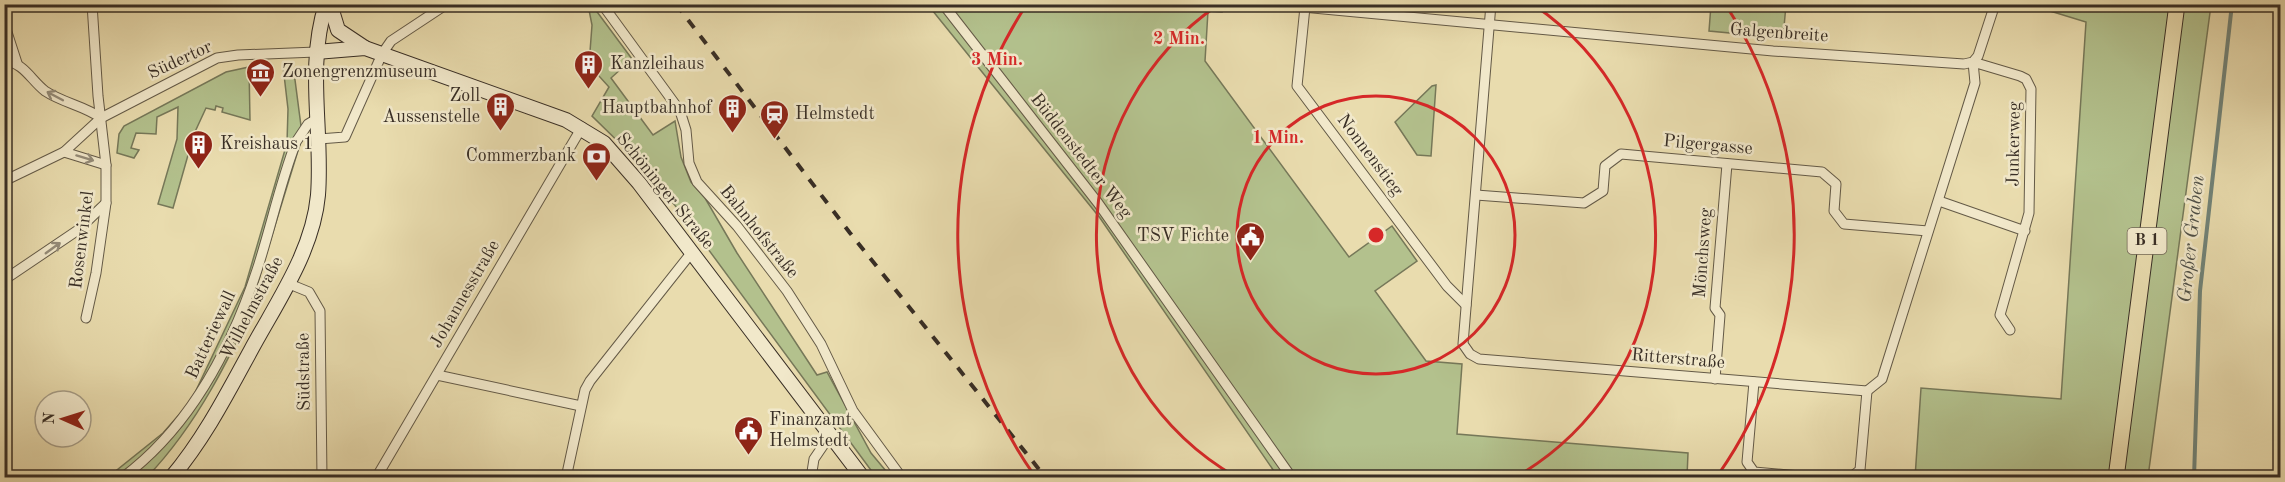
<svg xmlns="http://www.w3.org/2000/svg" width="2285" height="482" viewBox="0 0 2285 482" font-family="'Old Standard TT',serif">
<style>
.green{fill:#b3c18d;stroke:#767859;stroke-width:1.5}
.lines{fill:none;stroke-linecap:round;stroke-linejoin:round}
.stream{stroke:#718378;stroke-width:4}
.street-casing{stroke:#645a47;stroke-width:11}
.secondary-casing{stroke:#382e25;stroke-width:16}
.primary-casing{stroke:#382e25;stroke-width:17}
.street{stroke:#f1e8ca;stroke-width:9}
.secondary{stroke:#f1e8ca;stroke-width:14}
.primary{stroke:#e9dcae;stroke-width:15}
.rail{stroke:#382e25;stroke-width:4;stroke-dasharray:10 10;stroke-linecap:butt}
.oneway{stroke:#948b78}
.ring{fill:none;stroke:#d62828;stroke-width:3}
.labels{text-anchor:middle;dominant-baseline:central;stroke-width:5;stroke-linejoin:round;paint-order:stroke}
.shield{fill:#f1e8ca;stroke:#706656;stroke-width:1.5}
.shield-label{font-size:16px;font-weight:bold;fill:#382e25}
.street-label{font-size:18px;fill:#382e25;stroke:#f1e8ca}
.poi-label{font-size:18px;fill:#382e25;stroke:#f1e8ca;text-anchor:start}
.water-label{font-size:20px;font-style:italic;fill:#505148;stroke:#f1e8ca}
.centre{fill:#d62828;stroke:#f1e8ca;stroke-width:3}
.ring-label{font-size:18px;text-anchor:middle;font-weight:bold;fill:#d62828;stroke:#f1e8ca;stroke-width:5;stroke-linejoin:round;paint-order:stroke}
</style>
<rect width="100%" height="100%" fill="#e9dcae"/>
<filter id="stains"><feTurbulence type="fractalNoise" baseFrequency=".00333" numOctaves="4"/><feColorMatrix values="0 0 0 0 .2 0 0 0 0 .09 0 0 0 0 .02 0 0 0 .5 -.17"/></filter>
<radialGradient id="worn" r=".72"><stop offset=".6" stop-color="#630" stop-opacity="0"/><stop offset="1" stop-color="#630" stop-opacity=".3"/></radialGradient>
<g class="green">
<polygon points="588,5 592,5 632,59 611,78 653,135 675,121 681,157 691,182 705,198 737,253 817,375 827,372 871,453 891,477 876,477 683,215 637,160 592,116 609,87 589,65 592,25"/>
<polygon points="928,5 1222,5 1222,12 1208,11 1205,61 1349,257 1392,226 1417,261 1375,291 1426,361 1462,364 1457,434 1688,453 1687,477 1278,477 1100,218"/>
<polygon points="1711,5 1786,5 1783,38 1709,31"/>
<polygon points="2053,5 2211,5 2148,477 1915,478 1921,388 2061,399 2086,22 2050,11"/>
<path d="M283,66L293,73L295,80L301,126L300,144L262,268L257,287L261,289C231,356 198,424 147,477L107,478L163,433L191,401L245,287L287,143L288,109Z"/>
<polygon points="249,67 250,120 222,112 223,108 216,106 215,110 206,108 194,134 173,208 158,204 177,139 178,107 157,117 156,134 136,133 131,148 139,150 134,158 117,153 119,134 124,126 226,72"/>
<polygon points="1436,85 1431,156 1417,155 1395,122 1432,86"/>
</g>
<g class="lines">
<polyline class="stream" points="2194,478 2200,291 2232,4"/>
<defs>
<g id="street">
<polyline points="602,4 680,111 686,130 689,163 697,182 737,226 787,291 821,344 853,411 902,478"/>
<polyline points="943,4 1098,203 1292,478"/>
<polyline points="1270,4 1773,51 1964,64 1973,62 1978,56 1995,4"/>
<polyline points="1491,4 1463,344 1470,354 1479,359 1867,391 1882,379 1975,83 1973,62 2020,76 2026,79 2031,89 2029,213 2000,315 2010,330"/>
<polyline points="1305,7 1297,86 1447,286 1466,305"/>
<polyline points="4,23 17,63"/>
<path d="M4,60C25,64 30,79 45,91C63,103 85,106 101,118"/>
<polyline points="319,139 345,137 382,54 391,41 447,4"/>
<polyline points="64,152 106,165"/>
<polyline points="4,181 64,152 101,118 217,58 238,55 316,52"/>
<polyline points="1476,195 1584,203 1603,191 1605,166 1621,154 1822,172 1836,184 1834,211 1844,224 1928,231"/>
<polyline points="1939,201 2025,231"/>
<polyline points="4,280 78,230 106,203"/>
<polyline points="287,283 309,292 320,311 322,478"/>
<polyline points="86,318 96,273 106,203 106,165 98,96 92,4"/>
<polyline points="437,375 581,406"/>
<polyline points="1715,379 1720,315 1715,308 1727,164"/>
<polyline points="1754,382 1747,462 1754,472 1822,478"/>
<path d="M122,478C191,427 231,349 257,270C271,227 280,183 296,142L308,124L318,118"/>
<polyline points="376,478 582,127"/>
<polyline points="566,478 585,390 590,381 692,252"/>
<polyline points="811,478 814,459 831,434"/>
<polyline points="1850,478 1860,470 1867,391"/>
</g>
<g id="secondary">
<polyline points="330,4 338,30 365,48"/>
<polyline points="316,52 365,48 566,120 604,143 639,183 863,478"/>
<path d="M171,478C204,439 227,394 251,350C277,302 313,251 318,195C323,131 306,67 326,4"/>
</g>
<polyline id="primary" points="2116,478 2177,4"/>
</defs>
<use href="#street" class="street-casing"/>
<use href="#secondary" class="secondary-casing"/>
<use href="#primary" class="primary-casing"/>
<use href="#street" class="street"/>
<use href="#secondary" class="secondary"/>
<use href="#primary" class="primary"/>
<polyline class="rail" points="676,4 850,233 1046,478"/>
</g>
<defs><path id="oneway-shaft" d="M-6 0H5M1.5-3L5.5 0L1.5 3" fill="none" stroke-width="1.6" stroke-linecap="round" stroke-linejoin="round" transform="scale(1.5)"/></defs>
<g class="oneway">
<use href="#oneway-shaft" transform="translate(55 96) rotate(-152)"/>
<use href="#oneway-shaft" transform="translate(85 158) rotate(17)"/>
<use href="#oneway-shaft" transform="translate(53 248) rotate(-36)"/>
</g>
<g class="ring">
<circle cx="1376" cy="235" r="139"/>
<path d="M1236 477A279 279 0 0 1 1218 5M1534 5A279 279 0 0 1 1516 477"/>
<path d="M1034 475A418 418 0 0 1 1025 7M1727 7A418 418 0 0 1 1718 475"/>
</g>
<defs>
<symbol id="building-pin" viewBox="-11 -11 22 30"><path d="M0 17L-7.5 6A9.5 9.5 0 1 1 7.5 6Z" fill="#8f2418" stroke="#f1e8ca"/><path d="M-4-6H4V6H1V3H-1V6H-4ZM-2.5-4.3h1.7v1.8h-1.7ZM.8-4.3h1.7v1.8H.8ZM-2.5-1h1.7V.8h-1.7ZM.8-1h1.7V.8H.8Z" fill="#fff"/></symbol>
<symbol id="museum-pin" viewBox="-11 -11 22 30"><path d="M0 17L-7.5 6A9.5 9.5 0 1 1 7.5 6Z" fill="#8f2418" stroke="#f1e8ca"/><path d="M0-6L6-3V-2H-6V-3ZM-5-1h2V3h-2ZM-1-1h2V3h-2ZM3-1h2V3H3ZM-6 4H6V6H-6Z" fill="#fff"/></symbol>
<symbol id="station-pin" viewBox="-11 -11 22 30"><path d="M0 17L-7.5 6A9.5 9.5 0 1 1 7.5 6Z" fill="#8f2418" stroke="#f1e8ca"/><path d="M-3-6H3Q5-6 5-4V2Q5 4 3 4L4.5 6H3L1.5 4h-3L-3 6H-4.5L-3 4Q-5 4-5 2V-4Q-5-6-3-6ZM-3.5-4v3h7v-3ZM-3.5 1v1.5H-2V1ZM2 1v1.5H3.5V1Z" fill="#fff"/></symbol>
<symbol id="bank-pin" viewBox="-11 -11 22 30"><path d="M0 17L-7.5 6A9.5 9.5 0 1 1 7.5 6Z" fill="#8f2418" stroke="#f1e8ca"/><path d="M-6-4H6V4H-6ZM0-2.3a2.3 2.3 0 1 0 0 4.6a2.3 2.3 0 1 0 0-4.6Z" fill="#fff"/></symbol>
<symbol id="civic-pin" viewBox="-11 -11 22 30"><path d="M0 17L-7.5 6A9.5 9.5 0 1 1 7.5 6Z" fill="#8f2418" stroke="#f1e8ca"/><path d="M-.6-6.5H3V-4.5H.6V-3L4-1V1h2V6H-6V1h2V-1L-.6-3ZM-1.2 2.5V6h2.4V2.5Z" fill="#fff"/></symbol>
</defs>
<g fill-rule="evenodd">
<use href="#building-pin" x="572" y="48" width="33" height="45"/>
<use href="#museum-pin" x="244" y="56" width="33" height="45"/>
<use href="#building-pin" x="484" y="90" width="33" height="45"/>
<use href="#building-pin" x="716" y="92" width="33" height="45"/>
<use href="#station-pin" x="758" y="98" width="33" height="45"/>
<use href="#building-pin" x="182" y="128" width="33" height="45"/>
<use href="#bank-pin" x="580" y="140" width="33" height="45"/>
<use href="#civic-pin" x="1234" y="220" width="33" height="45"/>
<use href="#civic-pin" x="732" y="414" width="33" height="45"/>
</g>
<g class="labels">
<rect class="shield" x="2127.5" y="228" width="39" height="26" rx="4.5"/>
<g class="shield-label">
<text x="2147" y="241">B 1</text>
</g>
<g class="street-label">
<text transform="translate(1779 33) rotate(4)">Galgenbreite</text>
<text transform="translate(180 60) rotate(-25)">Südertor</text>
<text transform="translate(2014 144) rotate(-89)">Junkerweg</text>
<text transform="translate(1708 145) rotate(5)">Pilgergasse</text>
<text transform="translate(1370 155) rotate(53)">Nonnenstieg</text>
<text transform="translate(1081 156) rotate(52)">Büddenstedter Weg</text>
<text transform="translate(665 191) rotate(51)">Schöninger Straße</text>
<text transform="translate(759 232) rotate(51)">Bahnhofstraße</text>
<text transform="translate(82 240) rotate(-83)">Rosenwinkel</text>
<text transform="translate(1703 253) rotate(-86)">Mönchsweg</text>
<text transform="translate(465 294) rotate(-60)">Johannesstraße</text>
<text transform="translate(252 308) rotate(-62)">Wilhelmstraße</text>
<text transform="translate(211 335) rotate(-65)">Batteriewall</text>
<text transform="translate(1678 359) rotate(5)">Ritterstraße</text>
<text transform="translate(304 372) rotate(-91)">Südstraße</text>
</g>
<g class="poi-label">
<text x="610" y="64">Kanzleihaus</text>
<text x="282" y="72">Zonengrenzmuseum</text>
<text x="480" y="96" text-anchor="end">Zoll<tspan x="480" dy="21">Aussenstelle</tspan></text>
<text x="712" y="108" text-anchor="end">Hauptbahnhof</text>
<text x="795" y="114">Helmstedt</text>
<text x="220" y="144">Kreishaus 1</text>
<text x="576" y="156" text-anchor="end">Commerzbank</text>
<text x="1229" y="236" text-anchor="end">TSV Fichte</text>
<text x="769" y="420">Finanzamt<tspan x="769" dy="21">Helmstedt</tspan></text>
</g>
<g class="water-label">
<text transform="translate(2192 239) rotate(-84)">Großer Graben</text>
</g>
</g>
<circle cx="1376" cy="235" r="9" class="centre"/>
<g class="ring-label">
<text x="1179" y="44">2 Min.</text>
<text x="997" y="65">3 Min.</text>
<text x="1278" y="143">1 Min.</text>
</g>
<rect width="2285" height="482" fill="none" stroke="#e9dcae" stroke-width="24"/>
<rect x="6" y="6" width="2273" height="470" fill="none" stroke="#382e25" stroke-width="3"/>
<rect x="12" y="12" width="2261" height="458" fill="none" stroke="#382e25" stroke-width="1.5"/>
<g transform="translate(63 419) rotate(273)"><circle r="28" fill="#f1e8ca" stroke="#a79e88" stroke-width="1.5"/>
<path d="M0-4.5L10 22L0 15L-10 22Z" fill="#8f2418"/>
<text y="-9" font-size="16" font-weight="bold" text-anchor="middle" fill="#382e25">N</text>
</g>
<rect width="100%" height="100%" filter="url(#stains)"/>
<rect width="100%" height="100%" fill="url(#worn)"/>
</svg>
